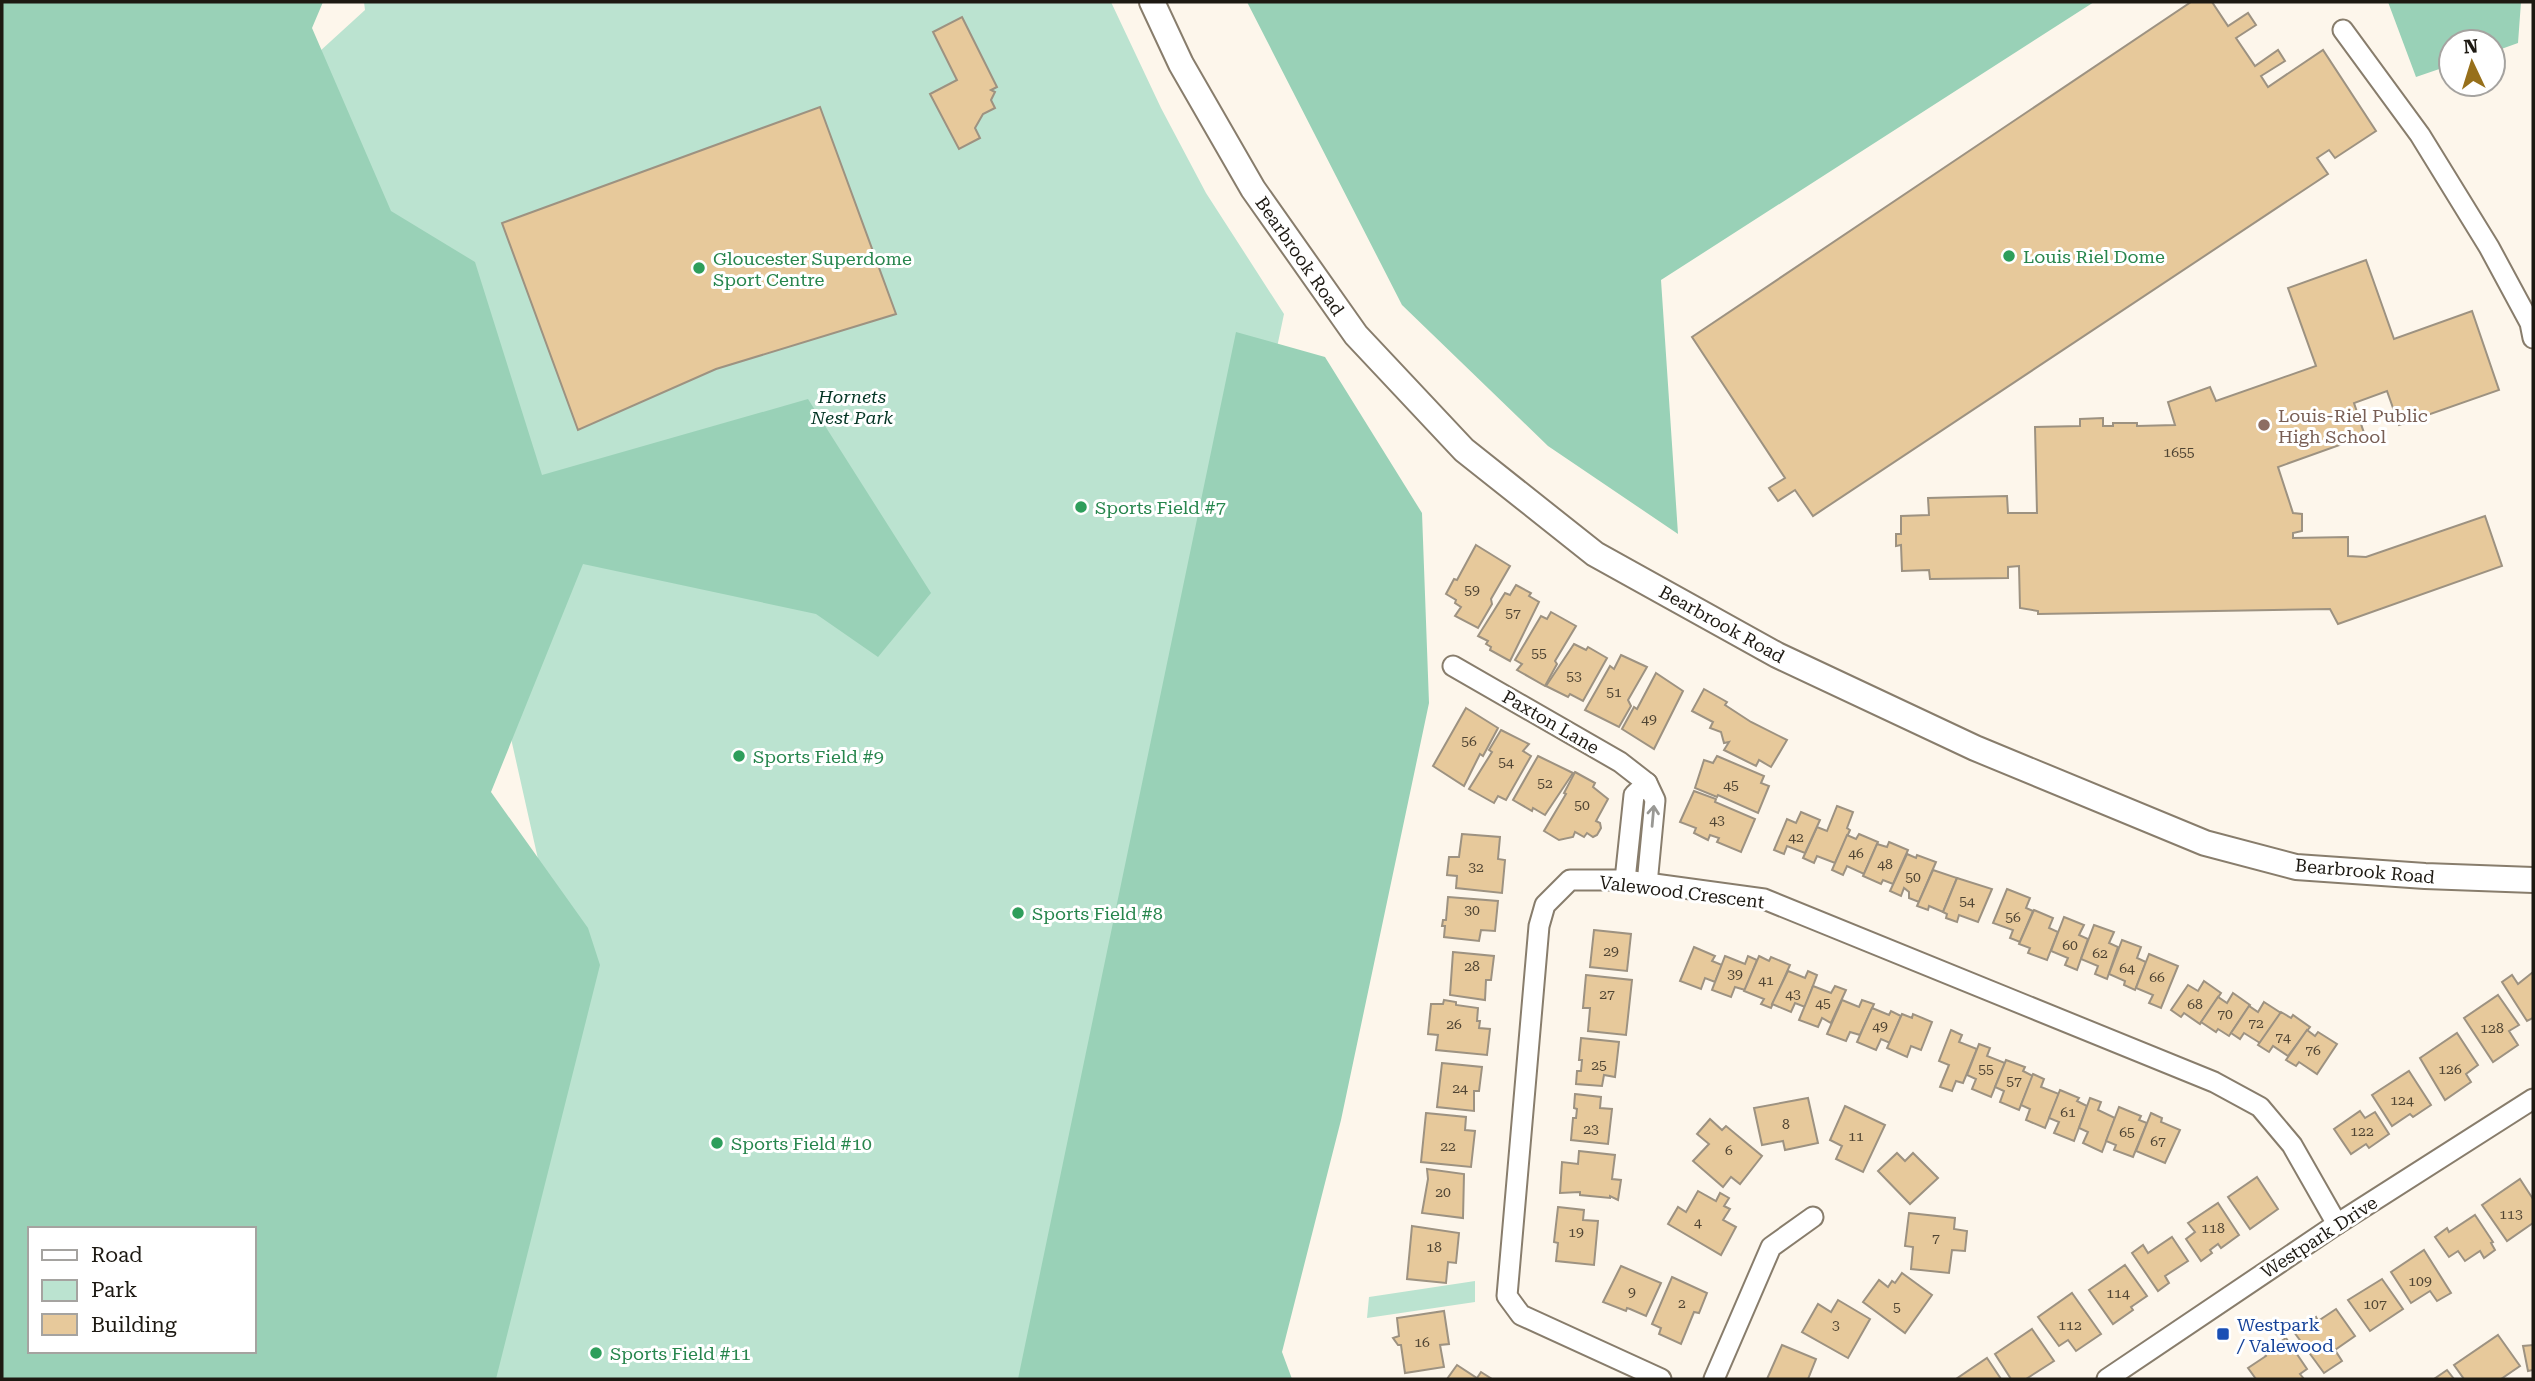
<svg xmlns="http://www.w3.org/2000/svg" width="2535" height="1381" viewBox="0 0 2535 1381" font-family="'Roboto Serif',serif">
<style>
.green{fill:#bbe3d0}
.forest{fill:#99d1b7;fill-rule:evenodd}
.building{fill:#e7c99b;stroke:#9d9281;stroke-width:2}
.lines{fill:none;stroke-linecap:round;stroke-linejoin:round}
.minor-casing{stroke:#887d6c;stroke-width:23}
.tertiary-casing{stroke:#887d6c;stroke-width:28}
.minor{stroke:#fff;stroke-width:19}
.tertiary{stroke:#fff;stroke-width:24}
.oneway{stroke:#999894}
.leisure-dot{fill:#2e9e5b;stroke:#fff;stroke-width:2.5}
.education-dot{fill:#8d6e63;stroke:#fff;stroke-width:2.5}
.transit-dot{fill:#1a4fb4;stroke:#fff;stroke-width:2.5}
.labels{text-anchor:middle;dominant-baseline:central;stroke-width:6;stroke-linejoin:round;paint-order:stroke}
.number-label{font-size:14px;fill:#504534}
.street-label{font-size:18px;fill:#1d1912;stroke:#fff}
.leisure-label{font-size:18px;fill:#27864d;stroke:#fff;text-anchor:start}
.park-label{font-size:18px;font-style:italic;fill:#033524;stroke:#fff}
.education-label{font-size:18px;fill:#785e54;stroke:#fff;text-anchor:start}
.transit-label{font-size:18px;fill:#164399;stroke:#fff;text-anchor:start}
</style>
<rect width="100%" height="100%" fill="#fdf6eb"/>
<g class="green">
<polygon points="364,2 1111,2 1161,108 1206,193 1284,314 1061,1379 486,1379 574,1020 406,269 308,62 365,10"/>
<polygon points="1475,1281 1475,1302 1367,1318 1369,1297"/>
</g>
<g class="forest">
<path d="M2,2H323L312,28L391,211L475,262L542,475L808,399L931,593L878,657L816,614L583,564L491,792L588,928L600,965L496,1379H2ZM30,1229H254V1351H30Z"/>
<polygon points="1247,2 2094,2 1661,280 1678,534 1548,446 1402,305"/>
<polygon points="2388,2 2521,2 2518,43 2493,52 2493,42 2451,42 2451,65 2416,77"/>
<polygon points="1236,332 1325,357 1422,513 1429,703 1341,1120 1282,1352 1292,1379 1018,1379"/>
</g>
<g class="building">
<polygon points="2191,2 2212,2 2228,26 2248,13 2256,25 2236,38 2255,66 2278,50 2285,61 2261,76 2268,87 2323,50 2376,131 2335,158 2329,150 2317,158 2328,174 1813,516 1795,490 1778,501 1769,488 1785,478 1692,337"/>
<polygon points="962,17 997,87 991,90 995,92 991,100 995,108 983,114 975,128 980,138 959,149 930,94 957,80 933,32"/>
<polygon points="820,107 896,314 716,369 578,430 502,223"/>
<polygon points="2366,260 2394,339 2472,311 2499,390 2399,425 2387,391 2354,403 2365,436 2278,467 2293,513 2302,514 2302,531 2293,533 2293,538 2348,537 2348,556 2366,557 2485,516 2502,566 2338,624 2330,609 2038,614 2038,611 2020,608 2019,566 2008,567 2008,578 1930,579 1929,570 1902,571 1901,545 1896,546 1896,534 1901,534 1901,516 1929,515 1928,498 2007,496 2008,513 2037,513 2035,427 2080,426 2080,419 2103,418 2103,426 2113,426 2113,423 2137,423 2137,426 2175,425 2168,402 2210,387 2216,401 2316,366 2288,288"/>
<polygon points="1476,545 1510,566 1491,599 1492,604 1478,628 1455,616 1461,607 1455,603 1456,600 1446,594 1454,579 1457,580"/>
<polygon points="1516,585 1531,593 1529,596 1539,602 1510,661 1490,650 1491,647 1486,644 1488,641 1478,636 1505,593 1510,595"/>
<polygon points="1551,612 1576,626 1555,661 1557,664 1545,686 1517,670 1522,664 1515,660 1541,616 1547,619"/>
<polygon points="1574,644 1586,650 1588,647 1607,658 1583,701 1570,694 1568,697 1546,686"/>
<polygon points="1621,655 1647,667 1628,700 1631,706 1619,727 1585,710 1610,666 1614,669"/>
<polygon points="1656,673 1683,691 1654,749 1622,729 1634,707 1637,709"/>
<polygon points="1704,689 1727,702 1725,705 1751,722 1787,740 1771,767 1759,760 1756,766 1724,750 1729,742 1724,743 1721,732 1710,728 1713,722 1692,711"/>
<polygon points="1466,708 1498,728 1483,756 1480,754 1464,786 1433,766"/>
<polygon points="1501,730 1529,744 1523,751 1531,756 1506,800 1498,796 1494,803 1469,789 1492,752 1489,750"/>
<polygon points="1538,756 1573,773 1545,815 1533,808 1532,811 1513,800"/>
<polygon points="1717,756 1764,776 1761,783 1769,786 1758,813 1718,795 1717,797 1695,788 1704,760 1713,763"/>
<polygon points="1575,772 1595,783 1593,787 1608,799 1596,821 1600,823 1601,828 1597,835 1593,837 1587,833 1584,837 1575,832 1573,837 1559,840 1544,831 1566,794 1564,793"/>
<polygon points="1694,791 1716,799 1715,802 1755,819 1741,852 1717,842 1719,838 1710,835 1708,840 1694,833 1696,828 1680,822"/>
<polygon points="1837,806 1853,812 1847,828 1850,830 1835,863 1817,856 1814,863 1803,858 1817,827 1827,831"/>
<polygon points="1801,812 1820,820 1805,853 1787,846 1784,854 1774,850 1787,819 1796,823"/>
<polygon points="1462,834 1500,837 1498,859 1505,860 1502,893 1456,888 1457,876 1447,875 1449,857 1459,857"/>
<polygon points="1859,834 1878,842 1864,874 1847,866 1843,875 1832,870 1847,835 1856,839"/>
<polygon points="1889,842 1908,850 1893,884 1883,880 1881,884 1863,876 1877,844 1887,847"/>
<polygon points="1907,854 1916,858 1917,855 1936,862 1919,902 1909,898 1909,892 1904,888 1901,896 1890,891"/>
<polygon points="1933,870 1957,878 1943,912 1929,906 1928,910 1917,906"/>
<polygon points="1957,878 1992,889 1978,922 1959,915 1957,922 1946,918 1947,914 1943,912"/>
<polygon points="2007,889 2030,898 2026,908 2033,911 2020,942 2010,938 2013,930 1993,923"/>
<polygon points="1448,897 1498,901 1495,931 1481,930 1479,941 1444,937 1445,926 1442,926 1443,920 1446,920"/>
<polygon points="2034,910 2053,918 2049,928 2058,932 2047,960 2028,953 2030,948 2019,944"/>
<polygon points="2064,917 2084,925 2079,935 2088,939 2077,970 2065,965 2068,958 2051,951"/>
<polygon points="2094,925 2114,932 2109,943 2118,947 2107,979 2095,974 2098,966 2081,959"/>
<polygon points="1594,930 1631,934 1627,971 1590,967"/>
<polygon points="2122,940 2141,947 2137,958 2146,962 2135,990 2124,985 2125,981 2109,974"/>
<polygon points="1694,947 1715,956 1712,961 1722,965 1715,982 1705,978 1701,989 1680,981"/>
<polygon points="1453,952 1494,956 1491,980 1486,980 1485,1000 1450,995"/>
<polygon points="2149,954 2178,966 2161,1008 2149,1003 2153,995 2136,988"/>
<polygon points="1725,956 1745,964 1748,956 1757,960 1745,990 1735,987 1731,997 1712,990"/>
<polygon points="1759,956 1769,961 1771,957 1790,965 1771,1008 1761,1004 1764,999 1744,991"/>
<polygon points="1788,971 1805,978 1808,971 1817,975 1805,1007 1795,1003 1791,1012 1772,1004"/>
<polygon points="2533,972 2533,1018 2527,1021 2502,982 2512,975 2518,984"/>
<polygon points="1586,975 1632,980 1626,1035 1588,1031 1590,1008 1583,1008"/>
<polygon points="2204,981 2221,993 2200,1024 2184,1013 2181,1017 2171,1010 2188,985 2198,991"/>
<polygon points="1813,986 1831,993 1835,986 1846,990 1831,1023 1822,1018 1818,1027 1799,1020"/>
<polygon points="2233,993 2250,1005 2229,1036 2218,1029 2216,1032 2201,1022 2218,997 2227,1003"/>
<polygon points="2498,995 2519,1025 2509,1031 2518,1045 2493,1062 2464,1018"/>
<polygon points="1444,1000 1456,1002 1456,1005 1478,1008 1477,1021 1480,1021 1479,1028 1490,1029 1487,1055 1436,1050 1438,1035 1428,1034 1431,1004 1443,1004"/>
<polygon points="1842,1000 1859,1007 1862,1000 1874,1004 1860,1035 1850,1032 1846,1041 1827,1034"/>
<polygon points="2264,1002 2281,1013 2260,1043 2244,1033 2240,1039 2231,1033 2249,1006 2258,1012"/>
<polygon points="1872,1008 1889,1015 1891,1011 1901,1016 1890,1043 1881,1039 1876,1050 1857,1042"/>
<polygon points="2281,1012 2291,1018 2293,1015 2310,1027 2288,1056 2273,1046 2269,1052 2258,1045"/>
<polygon points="1902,1014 1912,1018 1913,1014 1932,1022 1921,1050 1911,1046 1907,1057 1887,1048"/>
<polygon points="1951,1030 1962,1035 1959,1042 1977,1049 1963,1083 1956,1081 1952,1091 1940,1087 1949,1065 1939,1061"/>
<polygon points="2307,1030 2315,1036 2318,1032 2337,1044 2317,1074 2299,1062 2296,1066 2286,1060"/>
<polygon points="2457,1033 2478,1065 2466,1074 2471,1082 2445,1100 2420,1058"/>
<polygon points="1581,1038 1619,1042 1615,1077 1604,1075 1602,1086 1576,1084 1577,1071 1581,1071 1582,1060 1579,1060"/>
<polygon points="1979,1044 1990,1048 1987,1056 2005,1063 1991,1097 1972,1089 1976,1079 1967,1075"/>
<polygon points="2006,1060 2025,1067 2023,1071 2033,1076 2019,1110 2000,1102 2004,1091 1995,1087"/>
<polygon points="1442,1063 1482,1067 1479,1091 1474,1091 1474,1111 1437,1107"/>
<polygon points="2409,1071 2431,1105 2413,1117 2410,1114 2392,1126 2372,1095"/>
<polygon points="2033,1074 2044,1079 2041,1087 2059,1094 2045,1128 2026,1120 2030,1109 2021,1105"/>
<polygon points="2060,1090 2079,1098 2077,1101 2087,1106 2074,1141 2054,1133 2059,1122 2049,1118"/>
<polygon points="1575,1094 1601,1097 1600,1108 1612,1109 1608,1144 1571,1140 1573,1118 1576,1118 1577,1109 1574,1108"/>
<polygon points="1808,1098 1818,1143 1785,1150 1783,1141 1762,1145 1754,1108"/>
<polygon points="2090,1098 2101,1102 2098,1110 2115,1118 2102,1152 2083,1143 2088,1132 2079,1128"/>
<polygon points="1845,1106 1885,1125 1863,1172 1836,1159 1842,1146 1830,1140"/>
<polygon points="2119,1107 2141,1116 2139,1120 2147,1123 2133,1157 2114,1150 2116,1145 2106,1141"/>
<polygon points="2360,1111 2365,1118 2375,1112 2389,1134 2369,1148 2366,1144 2351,1154 2334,1129"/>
<polygon points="1426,1113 1466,1117 1465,1130 1475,1131 1471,1167 1421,1162"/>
<polygon points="2151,1113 2162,1118 2161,1122 2180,1130 2165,1163 2136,1151"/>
<polygon points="1710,1119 1722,1130 1726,1126 1762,1156 1740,1184 1731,1177 1723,1187 1693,1161 1709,1144 1697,1134"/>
<polygon points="1579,1151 1615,1155 1612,1179 1621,1180 1618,1200 1610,1196 1610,1198 1580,1195 1580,1192 1560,1193 1562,1162 1578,1164"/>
<polygon points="1897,1153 1905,1161 1913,1153 1938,1178 1910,1204 1878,1171"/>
<polygon points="1427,1169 1464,1174 1463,1218 1422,1213 1428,1179"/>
<polygon points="2257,1177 2278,1209 2250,1229 2228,1197"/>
<polygon points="2520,1179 2533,1199 2533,1223 2507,1241 2482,1205"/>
<polygon points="1698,1191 1716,1201 1720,1193 1729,1198 1724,1206 1730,1209 1723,1220 1736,1227 1721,1255 1668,1224 1678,1207 1686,1212"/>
<polygon points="2218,1203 2239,1235 2221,1248 2218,1244 2210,1250 2212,1253 2201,1261 2186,1239 2195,1232 2188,1223"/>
<polygon points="1558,1207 1584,1210 1583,1220 1598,1221 1594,1265 1556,1261 1558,1243 1554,1242"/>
<polygon points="1909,1213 1955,1218 1954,1229 1967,1231 1965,1251 1952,1250 1949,1273 1911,1269 1913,1247 1905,1246"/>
<polygon points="2475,1215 2493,1242 2491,1243 2495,1250 2484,1258 2480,1251 2465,1261 2458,1251 2449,1257 2435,1237 2447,1228 2449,1232"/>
<polygon points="1412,1226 1459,1233 1456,1263 1448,1262 1446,1283 1407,1279"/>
<polygon points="2172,1237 2188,1261 2165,1276 2169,1283 2158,1291 2132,1253 2143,1245 2148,1253"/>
<polygon points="2424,1250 2451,1293 2437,1301 2430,1291 2411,1303 2391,1272"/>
<polygon points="2125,1265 2147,1296 2131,1307 2133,1310 2113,1324 2089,1290"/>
<polygon points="1621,1266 1661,1283 1646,1316 1630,1309 1627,1308 1626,1311 1603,1302"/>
<polygon points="1902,1273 1932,1295 1905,1333 1863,1302 1879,1280 1888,1287 1892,1281 1895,1283"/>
<polygon points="1672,1277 1707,1293 1699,1313 1694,1312 1681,1344 1659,1334 1661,1328 1652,1324"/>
<polygon points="2382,1279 2403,1309 2370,1331 2348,1300"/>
<polygon points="2072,1293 2101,1334 2076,1351 2068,1340 2059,1346 2038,1317"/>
<polygon points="1838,1300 1870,1319 1848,1358 1802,1332 1818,1304 1831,1312"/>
<polygon points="2336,1309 2355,1336 2335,1350 2342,1361 2324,1373 2294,1332 2316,1317 2318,1321"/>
<polygon points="1444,1311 1449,1344 1440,1345 1444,1367 1405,1373 1401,1345 1398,1345 1393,1338 1399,1336 1397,1318"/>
<polygon points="2032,1329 2054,1361 2026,1379 2011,1379 1995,1354"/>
<polygon points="2498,1335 2520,1366 2501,1379 2464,1379 2454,1365"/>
<polygon points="2286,1338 2307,1369 2300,1374 2304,1379 2256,1379 2248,1368 2266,1356 2264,1352"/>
<polygon points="1782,1345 1816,1359 1808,1379 1767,1379"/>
<polygon points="2533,1345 2533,1370 2528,1371 2523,1346"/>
<polygon points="1987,1358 2001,1379 1956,1379"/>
<polygon points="1457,1365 1477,1378 1481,1372 1492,1379 1447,1379"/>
<polygon points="2447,1370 2454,1379 2434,1379"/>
</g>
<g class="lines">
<defs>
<g id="minor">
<polyline points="2343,30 2420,135 2489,247 2530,323 2533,338"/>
<polyline points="1453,666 1620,762 1647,783"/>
<polyline points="1625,880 1634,795 1647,783 1655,800 1647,884"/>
<polyline points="1661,1379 1521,1315 1507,1296 1539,926 1545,905 1570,880 1625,880 1764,899 2214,1082 2260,1107 2292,1145 2337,1224"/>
<polyline points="1714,1379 1771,1247 1813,1217"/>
<polyline points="2107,1379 2337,1224 2533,1099"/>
</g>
<polyline id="tertiary" points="1152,2 1181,64 1253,189 1356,335 1464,450 1595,554 1777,655 1975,748 2205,843 2296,867 2425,876 2533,880"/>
</defs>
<use href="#minor" class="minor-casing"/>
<use href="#tertiary" class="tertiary-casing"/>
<use href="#minor" class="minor"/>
<use href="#tertiary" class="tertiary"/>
</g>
<defs><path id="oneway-shaft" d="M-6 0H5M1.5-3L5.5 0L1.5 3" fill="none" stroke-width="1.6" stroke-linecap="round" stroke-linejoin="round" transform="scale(1.75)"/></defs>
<use class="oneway" href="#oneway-shaft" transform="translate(1653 816) rotate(-85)"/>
<g class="leisure-dot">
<circle cx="2009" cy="256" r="7"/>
<circle cx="699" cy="268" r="7"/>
<circle cx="1081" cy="507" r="7"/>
<circle cx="739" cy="756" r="7"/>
<circle cx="1018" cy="913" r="7"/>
<circle cx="717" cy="1143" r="7"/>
<circle cx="596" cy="1353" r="7"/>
</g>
<circle class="education-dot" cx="2264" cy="425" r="7"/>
<rect class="transit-dot" x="2216" y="1327" width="14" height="14" rx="3.5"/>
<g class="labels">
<g class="number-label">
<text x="2179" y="452">1655</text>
<text x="1472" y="590">59</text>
<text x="1513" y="613">57</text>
<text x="1539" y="653">55</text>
<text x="1574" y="676">53</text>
<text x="1614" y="692">51</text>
<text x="1649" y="719">49</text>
<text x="1469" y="741">56</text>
<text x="1506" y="762">54</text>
<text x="1545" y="783">52</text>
<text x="1731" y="785">45</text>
<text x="1582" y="805">50</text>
<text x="1717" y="820">43</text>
<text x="1796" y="837">42</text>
<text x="1856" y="853">46</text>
<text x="1885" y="864">48</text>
<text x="1476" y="867">32</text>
<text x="1913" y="877">50</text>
<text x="1967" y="901">54</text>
<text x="1472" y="910">30</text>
<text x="2013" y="917">56</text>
<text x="2070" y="945">60</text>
<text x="1611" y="951">29</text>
<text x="2100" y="953">62</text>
<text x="1472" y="966">28</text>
<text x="2127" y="968">64</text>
<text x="1735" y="974">39</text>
<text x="2157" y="977">66</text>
<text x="1766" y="980">41</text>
<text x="1607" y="994">27</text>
<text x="1793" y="994">43</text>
<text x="1823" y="1003">45</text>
<text x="2195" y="1004">68</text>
<text x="2225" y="1014">70</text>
<text x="2256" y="1023">72</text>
<text x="1454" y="1024">26</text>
<text x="1880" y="1026">49</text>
<text x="2492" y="1028">128</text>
<text x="2283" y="1037">74</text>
<text x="2313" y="1050">76</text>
<text x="1599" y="1065">25</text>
<text x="1986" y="1069">55</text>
<text x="2450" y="1069">126</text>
<text x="2014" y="1081">57</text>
<text x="1460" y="1088">24</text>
<text x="2402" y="1100">124</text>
<text x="2068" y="1112">61</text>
<text x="1786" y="1124">8</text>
<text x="1591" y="1129">23</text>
<text x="2362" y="1131">122</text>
<text x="2127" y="1132">65</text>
<text x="1856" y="1136">11</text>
<text x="2158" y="1141">67</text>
<text x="1448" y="1146">22</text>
<text x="1729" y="1150">6</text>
<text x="1443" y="1192">20</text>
<text x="2511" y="1214">113</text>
<text x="1698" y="1222">4</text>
<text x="2213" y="1228">118</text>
<text x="1576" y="1232">19</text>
<text x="1936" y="1238">7</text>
<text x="1434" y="1247">18</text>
<text x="2420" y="1281">109</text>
<text x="1632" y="1292">9</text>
<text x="2118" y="1293">114</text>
<text x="1682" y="1303">2</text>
<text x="2375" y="1304">107</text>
<text x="1897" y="1307">5</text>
<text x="1836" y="1325">3</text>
<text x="2070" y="1325">112</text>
<text x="1422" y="1342">16</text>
</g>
<g class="street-label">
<text transform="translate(1300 256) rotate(55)">Bearbrook Road</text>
<text transform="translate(1722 624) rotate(29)">Bearbrook Road</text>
<text transform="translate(1551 722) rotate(30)">Paxton Lane</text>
<text transform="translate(2365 871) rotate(5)">Bearbrook Road</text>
<text transform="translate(1682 892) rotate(7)">Valewood Crescent</text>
<text transform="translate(2319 1237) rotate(-33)">Westpark Drive</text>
</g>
<g class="leisure-label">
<text x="2023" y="256">Louis Riel Dome</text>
<text x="713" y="258">Gloucester Superdome<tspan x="713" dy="21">Sport Centre</tspan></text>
<text x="1095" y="507">Sports Field #7</text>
<text x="753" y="756">Sports Field #9</text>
<text x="1032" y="913">Sports Field #8</text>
<text x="731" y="1143">Sports Field #10</text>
<text x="610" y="1353">Sports Field #11</text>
</g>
<g class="park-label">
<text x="852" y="396">Hornets<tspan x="852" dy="21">Nest Park</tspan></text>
</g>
<g class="education-label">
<text x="2278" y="415">Louis-Riel Public<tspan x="2278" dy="21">High School</tspan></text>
</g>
<g class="transit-label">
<text x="2237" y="1324">Westpark<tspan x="2237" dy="21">/ Valewood</tspan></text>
</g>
</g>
<rect width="2535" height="1381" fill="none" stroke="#1d1912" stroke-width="7"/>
<rect x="28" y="1227" width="228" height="126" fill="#ffffff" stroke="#a5a3a0" stroke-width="2"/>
<rect x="42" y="1250" width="35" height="10" fill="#ffffff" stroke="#a5a3a0" stroke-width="2"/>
<text x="91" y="1262" font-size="21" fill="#1d1912">Road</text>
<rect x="42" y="1280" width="35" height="21" fill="#bbe3d0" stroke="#a5a3a0" stroke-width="2"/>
<text x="91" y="1297" font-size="21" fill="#1d1912">Park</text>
<rect x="42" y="1314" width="35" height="21" fill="#e7c99b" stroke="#a5a3a0" stroke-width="2"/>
<text x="91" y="1332" font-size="21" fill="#1d1912">Building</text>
<g transform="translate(2472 63) rotate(356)"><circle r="33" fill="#ffffff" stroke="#a5a3a0" stroke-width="2"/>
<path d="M0-5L12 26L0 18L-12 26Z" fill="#97701b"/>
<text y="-10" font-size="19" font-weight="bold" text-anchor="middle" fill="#1d1912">N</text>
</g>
</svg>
